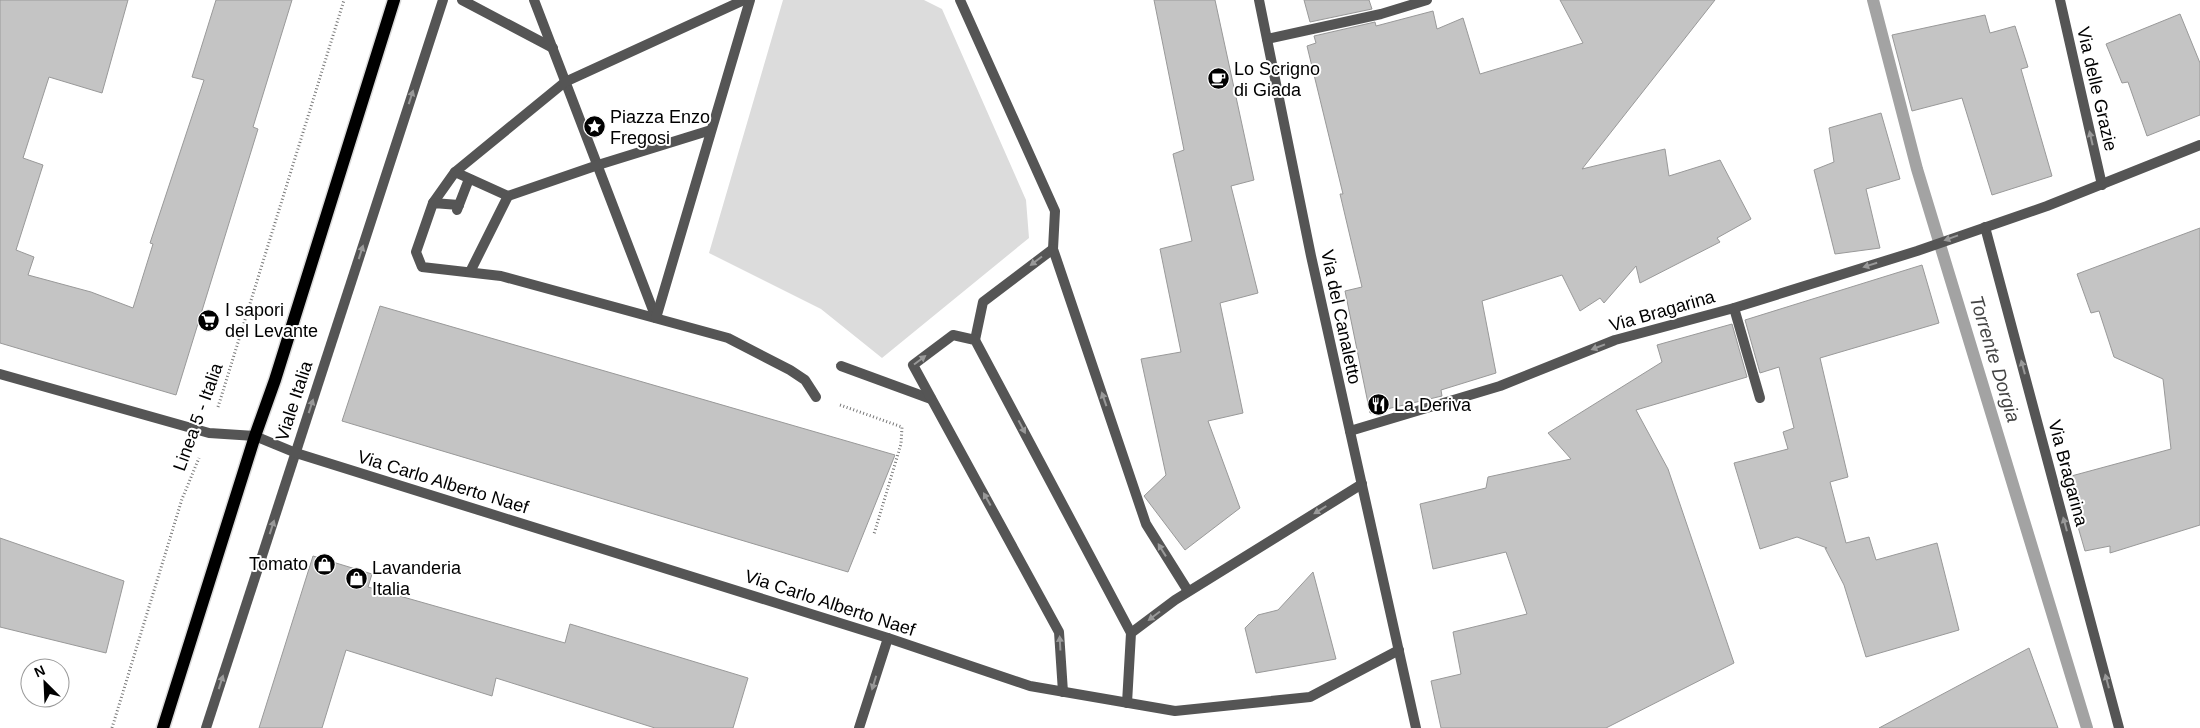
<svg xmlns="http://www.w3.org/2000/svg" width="2200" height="728" viewBox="0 0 2200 728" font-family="Arial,sans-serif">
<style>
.green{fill:#dcdcdc}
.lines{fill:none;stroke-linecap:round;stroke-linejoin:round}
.stream{stroke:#a3a3a3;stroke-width:12}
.building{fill:#c4c4c4;stroke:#999}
.primary-casing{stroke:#dbdbdb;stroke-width:15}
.path{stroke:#777;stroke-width:3;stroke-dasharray:1 2.5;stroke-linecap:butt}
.lane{stroke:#555;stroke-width:10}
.street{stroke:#555;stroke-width:10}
.primary{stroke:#000;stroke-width:12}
.oneway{fill:#999}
.labels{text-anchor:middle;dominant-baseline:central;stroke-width:4;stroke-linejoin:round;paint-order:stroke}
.poi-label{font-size:18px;fill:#000;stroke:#fff;text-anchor:start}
.street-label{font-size:18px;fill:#000;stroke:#fff}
.water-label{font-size:19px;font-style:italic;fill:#444;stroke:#fff}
</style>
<rect width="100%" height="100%" fill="#fff"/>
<polygon class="green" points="783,0 924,0 942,9 1026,200 1029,238 882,358 821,309 709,253"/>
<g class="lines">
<polyline class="stream" points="1873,0 1917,169 2087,728"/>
</g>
<g class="building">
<polygon points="0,0 128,0 102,93 49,77 23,158 43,165 16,250 34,257 28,275 91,292 133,308 153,244 150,243 204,80 192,77 216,0 292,0 253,127 258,129 176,395 0,343"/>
<polygon points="1154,0 1215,0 1254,180 1231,186 1258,293 1220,303 1243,413 1208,421 1240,508 1185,550 1144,496 1166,475 1141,359 1181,352 1160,249 1192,241 1173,154 1184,150"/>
<polygon points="1304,0 1369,0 1372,9 1310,22"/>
<polygon points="1560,0 1715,0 1582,169 1665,149 1669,176 1720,160 1751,219 1717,238 1720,242 1640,283 1636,266 1604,303 1600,298 1580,311 1562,275 1482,301 1496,373 1441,390 1442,396 1370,413 1345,291 1362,287 1340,194 1343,194 1307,46 1316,43 1314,36 1375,22 1376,26 1433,11 1437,29 1463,18 1480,74 1583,43"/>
<polygon points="2180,14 2200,63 2200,115 2147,136 2128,82 2122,83 2106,44"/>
<polygon points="1985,15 1990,33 2015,26 2028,67 2021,69 2052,176 1992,195 1962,98 1912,111 1892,35"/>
<polygon points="1881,113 1900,179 1866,189 1880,248 1835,254 1814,170 1834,162 1829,128"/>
<polygon points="2200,228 2200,525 2110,553 2110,546 2085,551 2064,478 2171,449 2163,379 2114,357 2099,311 2091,313 2077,274"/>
<polygon points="1922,265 1939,323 1820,358 1848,477 1830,482 1846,543 1869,537 1876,560 1937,543 1959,630 1866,657 1844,585 1825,548 1827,548 1797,537 1760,549 1734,463 1788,449 1783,432 1794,428 1779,367 1760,373 1745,320"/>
<polygon points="380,306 895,455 848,572 342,421"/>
<polygon points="1732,324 1747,377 1636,410 1668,469 1734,663 1606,728 1441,728 1431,681 1461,674 1453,632 1527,614 1506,552 1433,569 1420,504 1486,488 1488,477 1571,459 1548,433 1662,362 1657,345"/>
<polygon points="0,538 124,581 106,653 0,627"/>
<polygon points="313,556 372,574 368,587 565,643 570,624 748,678 733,728 655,728 496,678 492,696 346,650 322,728 259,728"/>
<polygon points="1313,572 1336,659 1256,673 1245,628 1258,615 1278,610"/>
<polygon points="2029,648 2058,728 1879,728"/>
</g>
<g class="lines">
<defs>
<polyline id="primary" points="163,728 255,436 275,380 394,0"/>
</defs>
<use href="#primary" class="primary-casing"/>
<g class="path">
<polyline points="840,405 902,427 901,444 874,534"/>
<polyline points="218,407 344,0"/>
<polyline points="112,728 182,499 199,458"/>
</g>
<g class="lane">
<polyline points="462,0 553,48"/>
<polyline points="960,0 1055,211 1053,249"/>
<polyline points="1734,308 1760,398"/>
<polyline points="975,340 983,302 1053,249 1146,524 1188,591"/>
<polyline points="841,366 931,399"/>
<polyline points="1063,692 1059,632 913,365 953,335 975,340 1131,633"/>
<polyline points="1127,703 1131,633 1175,600 1362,484"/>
<polyline points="206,728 443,0"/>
</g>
<g class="street">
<polyline points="534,0 656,318"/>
<polyline points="1259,0 1311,256 1416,728"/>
<polyline points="2060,0 2102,185"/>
<polyline points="1267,39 1381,14 1427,0"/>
<polyline points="508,196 598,165 711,130"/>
<polyline points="433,203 455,172"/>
<polyline points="459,205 433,203 416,252 422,267 501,276 728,338 790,370 805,380 816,397"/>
<polyline points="457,210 469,179"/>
<polyline points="1985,227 2119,728"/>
<polyline points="470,272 508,196 455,172 565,82 744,0"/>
<polyline points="656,318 750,0"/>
<polyline points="0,374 209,433 255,436 296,453 888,638 1030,686 1175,711 1310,697 1399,650"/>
<polyline points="1350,431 1500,386 1615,340 1734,308 1917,251 2047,206 2200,145"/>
<polyline points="859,728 888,638"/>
</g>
<use href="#primary" class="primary"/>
</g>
<defs><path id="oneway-solid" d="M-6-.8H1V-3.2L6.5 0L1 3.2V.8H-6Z" transform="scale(1.25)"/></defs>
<g class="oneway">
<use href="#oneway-solid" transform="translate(411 97) rotate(-72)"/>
<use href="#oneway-solid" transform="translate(2091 138) rotate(-103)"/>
<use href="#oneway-solid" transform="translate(1951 238) rotate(160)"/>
<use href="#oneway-solid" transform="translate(361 252) rotate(-72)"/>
<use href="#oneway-solid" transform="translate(1036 261) rotate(143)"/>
<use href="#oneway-solid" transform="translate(1870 265) rotate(163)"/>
<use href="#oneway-solid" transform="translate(1598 347) rotate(159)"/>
<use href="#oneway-solid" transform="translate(920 360) rotate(-37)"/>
<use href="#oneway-solid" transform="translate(2023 367) rotate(-105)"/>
<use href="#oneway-solid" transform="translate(1104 399) rotate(-109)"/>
<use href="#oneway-solid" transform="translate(311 406) rotate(-72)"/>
<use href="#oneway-solid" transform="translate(1022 427) rotate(62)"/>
<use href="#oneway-solid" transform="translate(987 499) rotate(-119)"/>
<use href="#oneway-solid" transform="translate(1320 510) rotate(148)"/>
<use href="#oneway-solid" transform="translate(2065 524) rotate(-105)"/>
<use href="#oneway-solid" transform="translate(272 527) rotate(-72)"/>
<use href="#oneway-solid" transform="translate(1162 550) rotate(-122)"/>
<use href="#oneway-solid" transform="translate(1154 616) rotate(143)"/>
<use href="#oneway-solid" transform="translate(1060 643) rotate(-93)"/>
<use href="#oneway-solid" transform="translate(2107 681) rotate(-105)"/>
<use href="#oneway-solid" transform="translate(221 682) rotate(-72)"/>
<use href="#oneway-solid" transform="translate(874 683) rotate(107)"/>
</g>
<defs>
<symbol id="cafe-disc" viewBox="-11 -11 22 22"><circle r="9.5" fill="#000" stroke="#fff"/><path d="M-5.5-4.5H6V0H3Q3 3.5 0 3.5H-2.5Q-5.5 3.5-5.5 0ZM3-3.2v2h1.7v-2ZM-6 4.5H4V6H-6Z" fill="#fff"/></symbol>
<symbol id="sight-disc" viewBox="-11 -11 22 22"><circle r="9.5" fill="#000" stroke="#fff"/><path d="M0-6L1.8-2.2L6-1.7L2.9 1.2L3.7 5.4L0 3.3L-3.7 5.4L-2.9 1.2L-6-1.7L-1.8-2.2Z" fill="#fff"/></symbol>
<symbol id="supermarket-disc" viewBox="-11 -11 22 22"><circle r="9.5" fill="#000" stroke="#fff"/><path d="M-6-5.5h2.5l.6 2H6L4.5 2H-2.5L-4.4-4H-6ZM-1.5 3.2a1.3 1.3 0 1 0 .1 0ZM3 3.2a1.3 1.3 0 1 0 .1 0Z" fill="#fff"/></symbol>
<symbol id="restaurant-disc" viewBox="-11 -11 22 22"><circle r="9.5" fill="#000" stroke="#fff"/><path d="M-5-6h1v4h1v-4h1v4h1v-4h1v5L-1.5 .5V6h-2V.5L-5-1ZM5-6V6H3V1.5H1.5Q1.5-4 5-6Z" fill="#fff"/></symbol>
<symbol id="shop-disc" viewBox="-11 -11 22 22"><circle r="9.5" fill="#000" stroke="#fff"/><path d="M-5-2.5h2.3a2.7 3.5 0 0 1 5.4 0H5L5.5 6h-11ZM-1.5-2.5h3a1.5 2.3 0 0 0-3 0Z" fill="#fff"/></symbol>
</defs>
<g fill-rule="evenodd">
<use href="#cafe-disc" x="1206" y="66" width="25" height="25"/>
<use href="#sight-disc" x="582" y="114" width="25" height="25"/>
<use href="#supermarket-disc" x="196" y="308" width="25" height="25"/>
<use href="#restaurant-disc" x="1366" y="392" width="25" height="25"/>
<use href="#shop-disc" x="312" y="552" width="25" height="25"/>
<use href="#shop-disc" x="344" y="566" width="25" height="25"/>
</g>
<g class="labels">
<g class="poi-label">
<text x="1234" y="69">Lo Scrigno<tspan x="1234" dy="21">di Giada</tspan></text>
<text x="610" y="117">Piazza Enzo<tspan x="610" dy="21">Fregosi</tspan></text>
<text x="225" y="310">I sapori<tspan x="225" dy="21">del Levante</tspan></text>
<text x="1394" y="405">La Deriva</text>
<text x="308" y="564" text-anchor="end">Tomato</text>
<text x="372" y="568">Lavanderia<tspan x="372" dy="21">Italia</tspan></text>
</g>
<g class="street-label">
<text transform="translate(2097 89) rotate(77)">Via delle Grazie</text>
<text transform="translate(1662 311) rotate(-16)">Via Bragarina</text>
<text transform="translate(1341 317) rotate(78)">Via del Canaletto</text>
<text transform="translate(294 401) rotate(-72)">Viale Italia</text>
<text transform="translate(198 417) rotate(-70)">Linea 5 - Italia</text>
<text transform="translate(2068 473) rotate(75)">Via Bragarina</text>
<text transform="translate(443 482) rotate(17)">Via Carlo Alberto Naef</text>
<text transform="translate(830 603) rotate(18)">Via Carlo Alberto Naef</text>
</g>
<g class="water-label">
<text transform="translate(1995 359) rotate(73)">Torrente Dorgia</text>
</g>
</g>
<g transform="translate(45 683) rotate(336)"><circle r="24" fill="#ffffff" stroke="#999999"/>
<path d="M0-4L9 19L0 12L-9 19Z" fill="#000000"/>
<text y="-8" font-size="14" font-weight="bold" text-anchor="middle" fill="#000000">N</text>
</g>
</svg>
